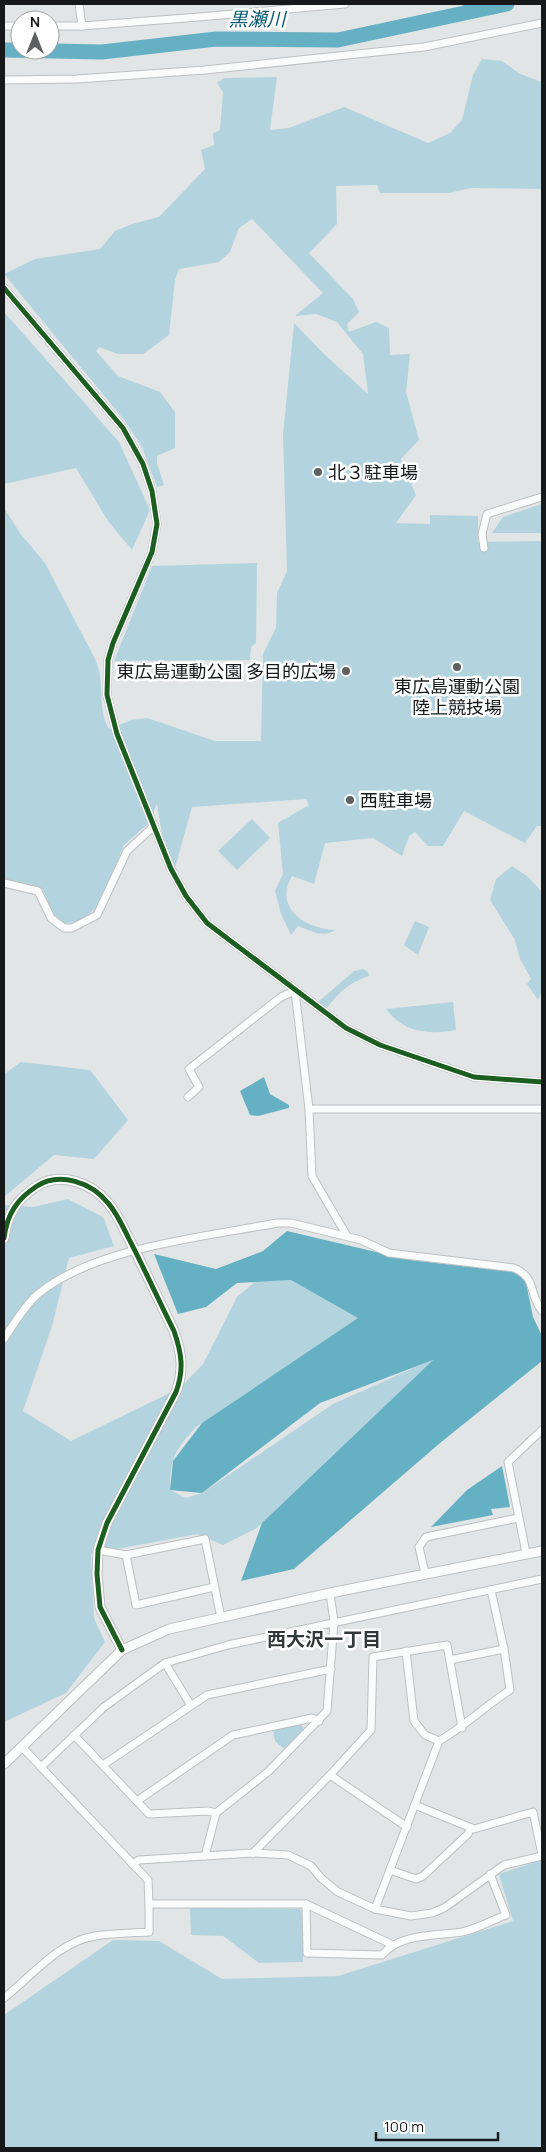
<svg xmlns="http://www.w3.org/2000/svg" width="546" height="2152" viewBox="0 0 546 2152" font-family="Manrope,'Noto Sans JP',sans-serif">
<style>
.green{fill:#b3d4de}
.water{fill:#66b0c4}
.lines{fill:none;stroke-linecap:round;stroke-linejoin:round}
.stream{stroke:#66b0c4;stroke-width:2.5}
.river{stroke:#66b0c4;stroke-width:15}
.minor-casing{stroke:#bdc0c1;stroke-width:9}
.tertiary-casing{stroke:#bdc0c1;stroke-width:11}
.minor{stroke:#fafbfb;stroke-width:7}
.tertiary{stroke:#fafbfb;stroke-width:9}
.cycleway-casing{stroke:#fff;stroke-width:8}
.cycleway{stroke:#1b5e20;stroke-width:5}
.poi-dot{fill:#5d6061;stroke:#fff;stroke-width:2}
.labels{text-anchor:middle;dominant-baseline:central;stroke-width:5;stroke-linejoin:round;paint-order:stroke}
.poi-label{font-size:18px;fill:#161819;stroke:#fff;text-anchor:start}
.water-label{font-size:19px;font-style:italic;fill:#045c70;stroke:#fff}
.neighbourhood-label{font-size:19px;font-weight:bold;fill:#323739;stroke:#fff}
</style>
<rect width="100%" height="100%" fill="#e1e5e6"/>
<g class="green">
<path d="M482,59L502,61L520,74L542,82V189L471,188L449,193H380L377,185L336,186L337,224L309,253L353,299L359,312L347,324L349,332L376,322L389,328L390,355L410,354L406,392L419,440L401,459L416,495L396,523L430,524V515L478,516V542L542,541V826H537L525,843L464,811L443,846H428L415,832L409,836L402,856L373,838L325,843L314,884L292,876C273,908 306,929 335,930C323,938 311,931 298,926L291,935L281,914L275,891L283,874L278,823L309,805L306,799L192,807L175,868L162,834L157,804L149,823L124,845L100,902C92,914 77,925 62,923L52,912L43,889L4,880V508L20,533L45,563L95,659C106,681 96,707 109,729L131,720L147,718L215,741H261L263,654L276,628L277,593L287,571L283,435L294,323L324,354L368,394L363,354L337,322L316,314L295,316L323,293L252,219L239,228L230,252L219,262L179,269L175,280L169,335L143,354H118L99,347L96,351L118,376L160,392L175,412V448L157,456V463L164,485L157,487L142,447L125,421L4,274L35,259L100,249L115,231L132,224L159,217L205,169L201,150L214,145L213,133L220,130L223,92L217,83L224,78L277,77L270,130L289,128L344,107L428,143L450,133L462,120L473,75Z"/>
<polygon points="4,312 119,442 150,510 132,550 108,521 76,468 4,484"/>
<polygon points="542,504 542,533 492,533 503,517"/>
<polygon points="257,563 256,643 251,647 250,660 114,661 152,566"/>
<polygon points="252,819 270,838 237,870 218,851"/>
<polygon points="512,866 527,876 542,892 542,991 538,1000 527,984 531,979 520,959 515,940 490,900 496,879"/>
<polygon points="415,921 429,927 418,955 404,945"/>
<path d="M363,969L368,972L369,976C350,982 338,993 326,1009L316,1004L354,971Z"/>
<path d="M453,1002L456,1030C429,1035 404,1033 386,1009Z"/>
<polygon points="21,1062 90,1070 128,1120 94,1159 54,1155 4,1197 4,1074"/>
<path d="M68,1199L103,1217L114,1246L69,1258L52,1326L23,1411L71,1441L180,1388L203,1364L237,1297L256,1281L291,1280L319,1291L359,1318L196,1427C175,1450 170,1458 170,1490L186,1498L202,1493L333,1404L434,1359L257,1528L223,1545L197,1534L91,1554L94,1618L105,1642L66,1693L4,1722V1205L33,1207Z"/>
<polygon points="301,1724 304,1730 284,1749 275,1741 273,1729"/>
<polygon points="542,1860 542,2148 4,2148 4,2015 113,1940 159,1941 222,1979 338,1976 513,1921 499,1874"/>
<polygon points="190,1908 300,1909 303,1914 303,1962 259,1963 223,1936 191,1935"/>
</g>
<g class="water">
<polygon points="264,1077 270,1094 289,1105 289,1108 258,1116 250,1115 240,1091"/>
<polygon points="287,1231 410,1260 524,1273 533,1317 542,1336 542,1361 440,1443 294,1569 241,1581 262,1523 433,1360 320,1403 202,1493 170,1490 173,1461 202,1423 358,1318 291,1280 237,1283 206,1307 178,1314 154,1254 216,1269 263,1251"/>
<polygon points="502,1466 510,1507 491,1509 493,1515 431,1527 467,1490"/>
</g>
<g class="lines">
<polyline class="stream" points="462,15 465,4"/>
<polyline class="river" points="4,50 102,52 216,39 338,40 507,4"/>
<defs>
<g id="minor">
<polyline points="79,4 82,26"/>
<polyline points="4,26 20,26"/>
<polyline points="50,26 82,26 199,17 345,4"/>
<polyline points="4,80 77,79 205,70 424,47 542,23"/>
<polyline points="4,288 123,428 143,464 152,491 157,524 152,552 113,643 108,660 107,695 117,734 171,869 186,896 207,923 346,1028 380,1045 474,1077 542,1082"/>
<polyline points="484,548 482,534 487,514 542,497"/>
<polyline points="4,883 38,891 51,918 64,928 72,928 97,915 127,851 154,826"/>
<polyline points="188,1097 199,1087 189,1069 281,997 295,991 309,1109 312,1176 347,1236"/>
<polyline points="309,1109 542,1109"/>
<path d="M4,1339C13,1325 25,1305 38,1294C95,1247 205,1237 277,1223H291L361,1240L389,1253L514,1268C537,1278 528,1293 542,1311"/>
<polyline points="98,1550 126,1555 205,1539 221,1618"/>
<polyline points="526,1553 508,1462 542,1430"/>
<polyline points="126,1555 136,1605 214,1587"/>
<polyline points="425,1573 419,1547 426,1537 518,1518"/>
<polyline points="406,1651 414,1721 425,1735 439,1741"/>
<polyline points="450,1660 504,1649"/>
<polyline points="165,1663 190,1704"/>
<polyline points="74,1735 149,1814 208,1811 216,1813"/>
<polyline points="22,1747 148,1880 149,1904 306,1904 391,1944"/>
<polyline points="103,1765 207,1695 331,1669"/>
<polyline points="41,1767 104,1707 165,1663 228,1645 542,1579"/>
<polyline points="330,1775 407,1827"/>
<polyline points="137,1801 233,1735 312,1718 319,1721"/>
<polyline points="415,1805 474,1829 533,1812 542,1854"/>
<polyline points="253,1853 330,1775 371,1730 373,1657 447,1645 462,1728"/>
<polyline points="205,1856 216,1813 269,1771 327,1711 334,1622 330,1593"/>
<polyline points="132,1864 139,1860 253,1853 288,1855 311,1866 321,1878 338,1892 375,1909 411,1916 432,1913 444,1908 504,1865 542,1856"/>
<polyline points="390,1870 416,1879 423,1876 468,1834 471,1828"/>
<path d="M306,1904L307,1953L382,1955C400,1933 436,1936 462,1932C477,1929 492,1920 506,1915L490,1874"/>
<path d="M375,1909L439,1741C465,1726 485,1706 510,1690L504,1649L491,1590"/>
<path d="M4,1998C32,1976 58,1942 95,1936C113,1933 131,1933 149,1932V1904"/>
</g>
<g id="tertiary">
<path d="M4,1238C7,1214 17,1199 37,1186C60,1171 92,1183 108,1203C117,1213 123,1227 129,1239C145,1270 159,1301 174,1331C182,1354 184,1370 176,1392L107,1523L98,1550L97,1574L100,1607L122,1650"/>
<polyline points="4,1764 122,1650 169,1629 330,1593 542,1551"/>
</g>
</defs>
<use href="#minor" class="minor-casing"/>
<use href="#tertiary" class="tertiary-casing"/>
<use href="#minor" class="minor"/>
<use href="#tertiary" class="tertiary"/>
<defs>
<g id="cycleway">
<polyline points="4,288 123,428 143,464 152,491 157,524 152,552 113,643 108,660 107,695 117,734 171,869 186,896 207,923 346,1028 380,1045 474,1077 542,1082"/>
<path d="M4,1238C7,1214 17,1199 37,1186C60,1171 92,1183 108,1203C117,1213 123,1227 129,1239C145,1270 159,1301 174,1331C182,1354 184,1370 176,1392L107,1523L98,1550L97,1574L100,1607L122,1650"/>
</g>
</defs>
<use href="#cycleway" class="cycleway-casing"/>
<use href="#cycleway" class="cycleway"/>
</g>
<g class="poi-dot">
<circle cx="318" cy="472" r="5"/>
<circle cx="457" cy="667" r="5"/>
<circle cx="346" cy="671" r="5"/>
<circle cx="350" cy="800" r="5"/>
</g>
<g class="labels">
<g class="poi-label">
<text x="328" y="472">北３駐車場</text>
<text x="336" y="671" text-anchor="end">東広島運動公園 多目的広場</text>
<text x="457" y="686" text-anchor="middle">東広島運動公園<tspan x="457" dy="21">陸上競技場</tspan></text>
<text x="360" y="800">西駐車場</text>
</g>
<g class="water-label">
<text x="257" y="19">黒瀬川</text>
</g>
<g class="neighbourhood-label">
<text x="324" y="1639">西大沢一丁目</text>
</g>
</g>
<rect width="546" height="2152" fill="none" stroke="#161819" stroke-width="10"/>
<g transform="translate(35 35)"><circle r="24" fill="#ffffff" stroke="#a2a3a3"/>
<path d="M0-4L9 19L0 12L-9 19Z" fill="#5d6061"/>
<text y="-8" font-size="14" font-weight="bold" text-anchor="middle" fill="#161819">N</text>
</g>
<path d="M376 2132v8h122v-8" fill="none" stroke="#161819" stroke-width="2.5"/>
<text x="384" y="2132" font-size="15" fill="#161819" stroke="#ffffff" stroke-width="4" paint-order="stroke">100 m</text>
</svg>
